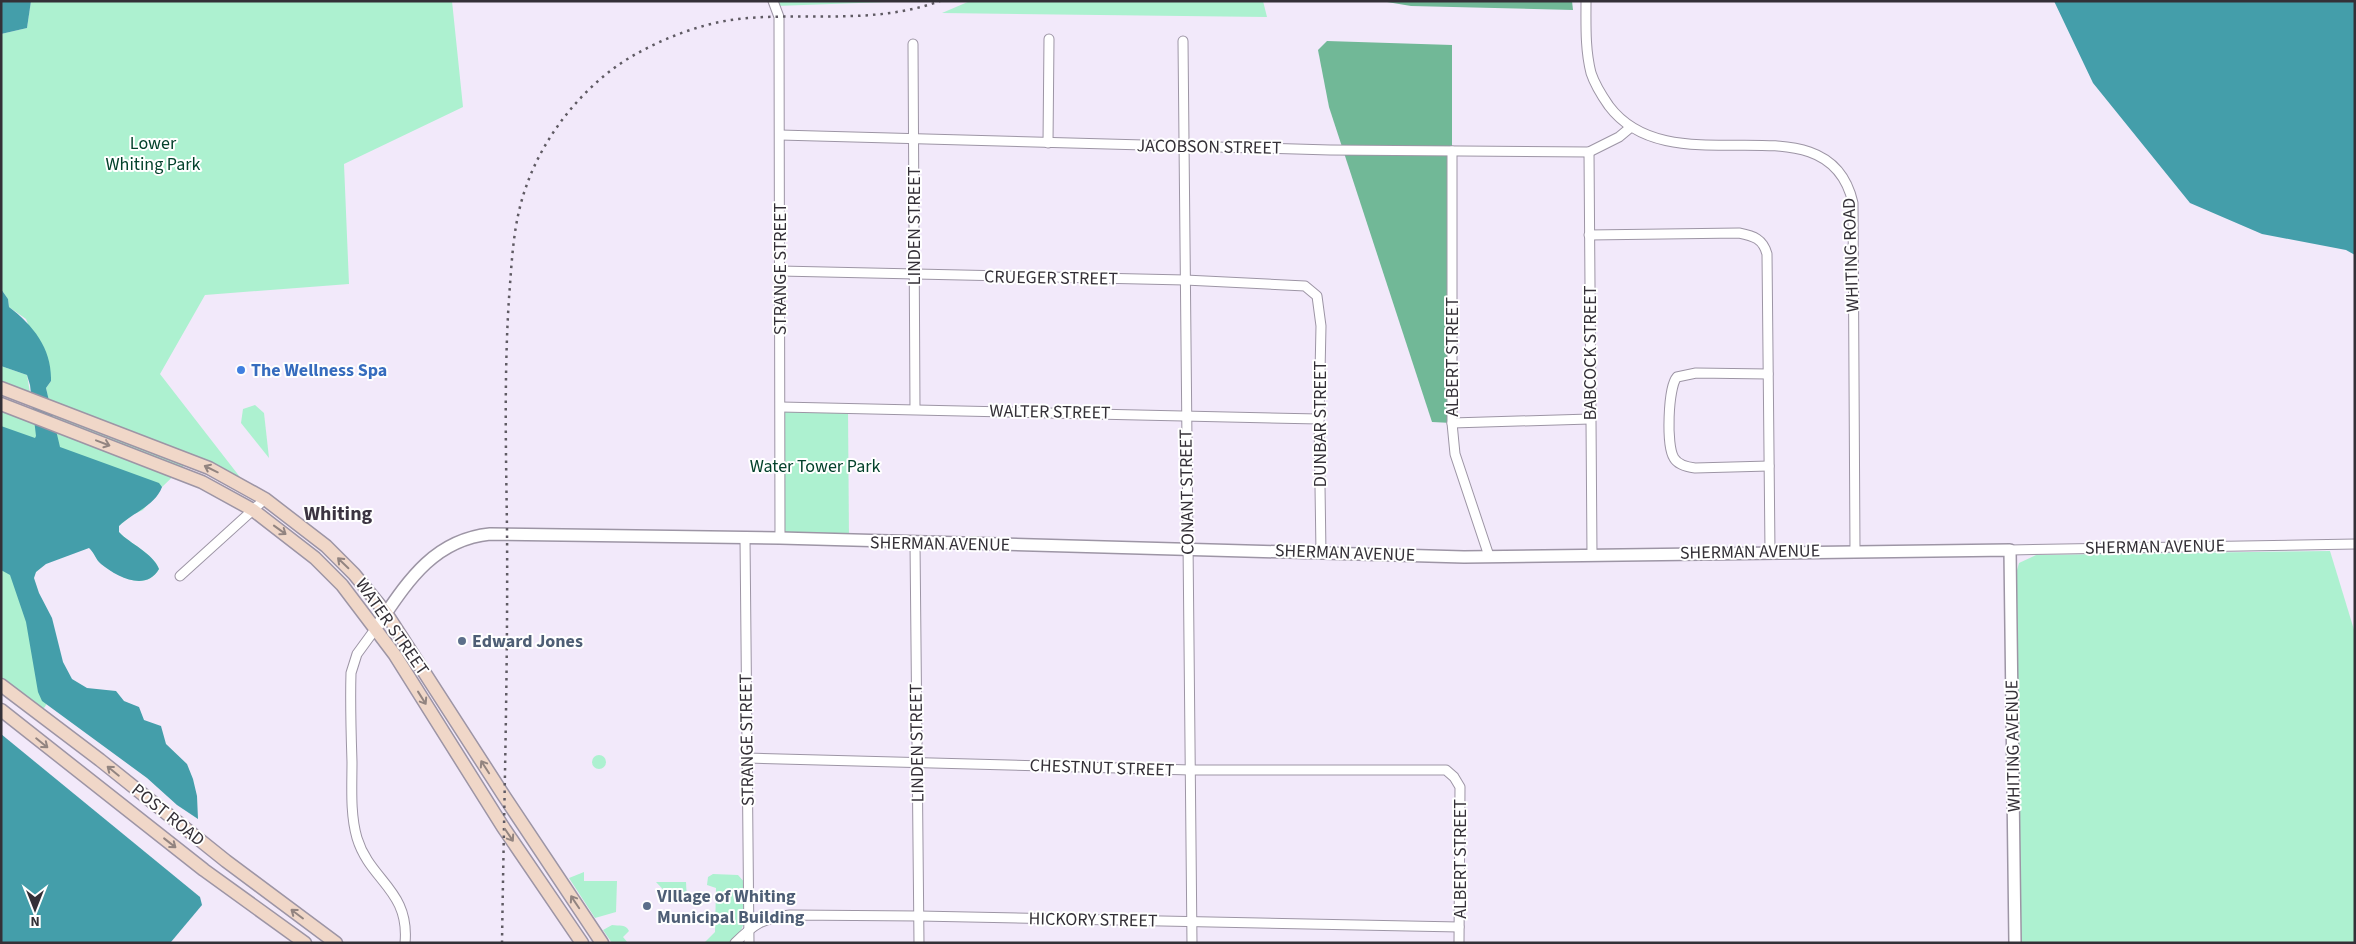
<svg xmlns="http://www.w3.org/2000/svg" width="2356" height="944" viewBox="0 0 2356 944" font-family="'Source Sans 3',sans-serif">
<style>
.green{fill:#adf1d0}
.forest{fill:#71b897}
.water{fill:#449eaa}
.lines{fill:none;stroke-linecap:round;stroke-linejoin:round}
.minor-casing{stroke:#9d95a5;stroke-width:11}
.tertiary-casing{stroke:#9d95a5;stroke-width:14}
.secondary-casing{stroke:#9d95a5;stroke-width:15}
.minor{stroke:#fff;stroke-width:9}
.tertiary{stroke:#fff;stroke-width:11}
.secondary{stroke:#f0d7c8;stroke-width:12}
.rail{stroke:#5f5a63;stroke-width:2.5;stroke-dasharray:2.5 5;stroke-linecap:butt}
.oneway{stroke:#928480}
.shop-dot{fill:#3f7fe0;stroke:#fff;stroke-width:2}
.service-dot{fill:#5c6f8a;stroke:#fff;stroke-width:2}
.labels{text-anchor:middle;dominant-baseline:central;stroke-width:4;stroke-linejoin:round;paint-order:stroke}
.park-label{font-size:18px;fill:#03412b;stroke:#fff}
.street-label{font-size:18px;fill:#343037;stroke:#fff}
.shop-label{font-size:18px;font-weight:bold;fill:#366cbe;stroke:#fff;text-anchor:start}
.service-label{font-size:18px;font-weight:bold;fill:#4e5e75;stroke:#fff;text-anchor:start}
.quarter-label{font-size:20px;font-weight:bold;fill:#3b3441;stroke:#fff}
</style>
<rect width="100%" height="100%" fill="#f2e9fa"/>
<g class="green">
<path d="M31,1H452L463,107L344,164L349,284L205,295L160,374L250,490L190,460L162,487L143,510L132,515L119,526V532C130,544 153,553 159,569C146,592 117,577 101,563C96,560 94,552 89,547C71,552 40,558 33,578L48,702L42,711L1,680V411L56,432L46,388L51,381L26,319L9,307L8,299L1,289V34L27,28Z"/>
<polygon points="773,1 914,1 776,6"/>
<polygon points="970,1 1263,1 1267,17 942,13"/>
<polygon points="1,366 27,375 31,399 1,388"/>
<polygon points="255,405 264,413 269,458 241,423 243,409"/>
<polygon points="781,407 848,408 849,541 780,538"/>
<polygon points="2330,551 2355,633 2355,943 2020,943 2016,574 2019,563 2036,555"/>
<circle cx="599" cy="762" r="7"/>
<polygon points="584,872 584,881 617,881 616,912 595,918 569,878"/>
<path d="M713,874L738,875L746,884C745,905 750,929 730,943H704L715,932L716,888L707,885L708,877Z"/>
<polygon points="656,882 686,882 687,901 674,901"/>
<path d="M612,925C619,926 626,924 629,931L623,937L628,943H612L603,930Z"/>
</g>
<g class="forest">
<polygon points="1381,1 1572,1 1573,10 1411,6"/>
<polygon points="1327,41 1452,45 1452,423 1432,422 1329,107 1318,50"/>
</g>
<g class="water">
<polygon points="1,1 31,1 27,28 1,34"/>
<polygon points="2054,1 2355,1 2355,255 2346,250 2262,234 2190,203 2093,83"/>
<path d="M1,289L8,299L9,307C34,326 52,349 51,381L46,388L60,447L159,483L162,487C155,506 132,513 119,526V532C130,544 153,553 159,569C146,592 117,577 101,564C96,560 94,552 89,548L46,564L36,572L34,578L39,593L52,618L63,662L72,679L87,688L116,691L124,701L139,707L144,720L161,726L166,744L187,764L193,779L197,796L198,819L177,805L147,778L42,701L38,692L26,622L10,575L1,570V426L35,438L36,436L30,385L27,375L1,366Z"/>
<polygon points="1,734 200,897 202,905 171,942 1,943"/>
</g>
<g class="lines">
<defs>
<g id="minor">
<polyline points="773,1 779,17 780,538"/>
<path d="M1586,1C1586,25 1585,49 1591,73C1595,85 1602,96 1609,106C1673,191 1828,93 1853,203L1855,550"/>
<polyline points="1183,41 1192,943"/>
<polyline points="913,44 915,409"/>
<polyline points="780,135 1330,150 1589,152 1619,137 1631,127"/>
<polyline points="1048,143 1049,39"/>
<polyline points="1452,151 1452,423 1455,454 1489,556"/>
<polyline points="1589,152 1592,555"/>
<path d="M1589,235L1739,233C1754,236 1763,239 1767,254L1770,551"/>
<polyline points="780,271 1185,280 1305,286 1317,296 1321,326 1319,419 1321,553"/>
<path d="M1768,374L1696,373L1677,377C1668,387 1666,446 1674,458C1678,465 1687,467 1695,468L1769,466"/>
<polyline points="781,407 1319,419"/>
<polyline points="1452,423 1590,419"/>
<polyline points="745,538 749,943"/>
<polyline points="915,543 919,943"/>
<polyline points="2010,550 2355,544"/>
<polyline points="180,576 265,499"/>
<path d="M376,628L357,654L351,673C350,703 351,732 352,762C352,786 350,814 357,838C370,881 410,890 405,943"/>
<polyline points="748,758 1191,770 1446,770 1454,777 1460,787 1459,943"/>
<path d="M735,943C754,924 763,918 790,915L919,916L1459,927"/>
</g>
<path id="tertiary" d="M376,628C406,584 432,540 490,534L780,538L1464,557L2010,550L2015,943"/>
<g id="secondary">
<polyline points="1,388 209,468 265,499 326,546 354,574 386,613 504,796 602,943"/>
<polyline points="1,404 202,482 253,510 315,558 342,585 395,655 503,827 582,943"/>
<polyline points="1,685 100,760 226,861 336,943"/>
<polyline points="1,710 204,870 305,943"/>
</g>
</defs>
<use href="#minor" class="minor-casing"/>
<use href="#tertiary" class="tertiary-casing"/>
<use href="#secondary" class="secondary-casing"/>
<use href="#minor" class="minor"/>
<use href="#tertiary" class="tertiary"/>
<use href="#secondary" class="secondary"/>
<path class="rail" d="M502,943C504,805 508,667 507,529C506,452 504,375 509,298C512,260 513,223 526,187C544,134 587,81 636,54C670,35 709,21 748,18C813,13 877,24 940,1"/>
</g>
<defs><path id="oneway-shaft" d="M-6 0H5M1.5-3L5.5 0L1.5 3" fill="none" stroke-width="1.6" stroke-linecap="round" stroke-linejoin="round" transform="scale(1.25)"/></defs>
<g class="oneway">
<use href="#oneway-shaft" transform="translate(103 443) rotate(21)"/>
<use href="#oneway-shaft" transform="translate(211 469) rotate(-154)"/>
<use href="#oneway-shaft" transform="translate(280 530) rotate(36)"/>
<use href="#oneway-shaft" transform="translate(343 563) rotate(-136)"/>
<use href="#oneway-shaft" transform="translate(422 698) rotate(58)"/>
<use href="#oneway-shaft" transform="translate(42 743) rotate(39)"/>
<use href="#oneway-shaft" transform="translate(485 767) rotate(-123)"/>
<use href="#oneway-shaft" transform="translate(113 771) rotate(-141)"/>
<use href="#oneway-shaft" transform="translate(509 835) rotate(56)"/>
<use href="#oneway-shaft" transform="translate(170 843) rotate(38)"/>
<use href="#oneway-shaft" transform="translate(575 902) rotate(-124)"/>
<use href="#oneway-shaft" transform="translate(297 914) rotate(-143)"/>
</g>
<circle class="shop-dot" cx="241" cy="370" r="5"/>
<g class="service-dot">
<circle cx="462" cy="641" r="5"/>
<circle cx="647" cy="906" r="5"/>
</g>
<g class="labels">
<g class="park-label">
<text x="153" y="143">Lower<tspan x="153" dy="21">Whiting Park</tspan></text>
<text x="815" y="466">Water Tower Park</text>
</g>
<g class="street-label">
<text transform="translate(1209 147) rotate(1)">JACOBSON STREET</text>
<text transform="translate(914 226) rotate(-90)">LINDEN STREET</text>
<text transform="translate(1851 255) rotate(-92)">WHITING ROAD</text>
<text transform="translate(780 269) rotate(-90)">STRANGE STREET</text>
<text transform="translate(1051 278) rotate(1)">CRUEGER STREET</text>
<text transform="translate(1590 353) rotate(-90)">BABCOCK STREET</text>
<text transform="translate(1452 357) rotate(-90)">ALBERT STREET</text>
<text transform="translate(1050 412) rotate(1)">WALTER STREET</text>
<text transform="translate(1320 424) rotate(-90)">DUNBAR STREET</text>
<text transform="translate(1187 492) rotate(-91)">CONANT STREET</text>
<text transform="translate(940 544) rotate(1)">SHERMAN AVENUE</text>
<text transform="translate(2155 547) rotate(-1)">SHERMAN AVENUE</text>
<text transform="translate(1750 552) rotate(-1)">SHERMAN AVENUE</text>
<text transform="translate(1345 553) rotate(2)">SHERMAN AVENUE</text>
<text transform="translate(392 627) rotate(55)">WATER STREET</text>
<text transform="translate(747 740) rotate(-91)">STRANGE STREET</text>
<text transform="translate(917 743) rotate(-91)">LINDEN STREET</text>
<text transform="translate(2013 746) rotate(-91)">WHITING AVENUE</text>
<text transform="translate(1102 768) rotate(2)">CHESTNUT STREET</text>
<text transform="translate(168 815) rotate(39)">POST ROAD</text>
<text transform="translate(1460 859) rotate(-90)">ALBERT STREET</text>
<text transform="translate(1093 920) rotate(1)">HICKORY STREET</text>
</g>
<g class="shop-label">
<text x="251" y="370">The Wellness Spa</text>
</g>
<g class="service-label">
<text x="472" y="641">Edward Jones</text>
<text x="657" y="896">VIllage of Whiting<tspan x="657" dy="21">Municipal Building</tspan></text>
</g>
<g class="quarter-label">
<text x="338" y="514">Whiting</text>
</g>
</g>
<rect width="2356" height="944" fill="none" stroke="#343037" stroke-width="5"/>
<g transform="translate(35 909) rotate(180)" stroke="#ffffff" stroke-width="4" paint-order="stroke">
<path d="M0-4L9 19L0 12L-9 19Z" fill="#343037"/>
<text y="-8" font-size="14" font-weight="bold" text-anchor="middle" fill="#343037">N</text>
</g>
</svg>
